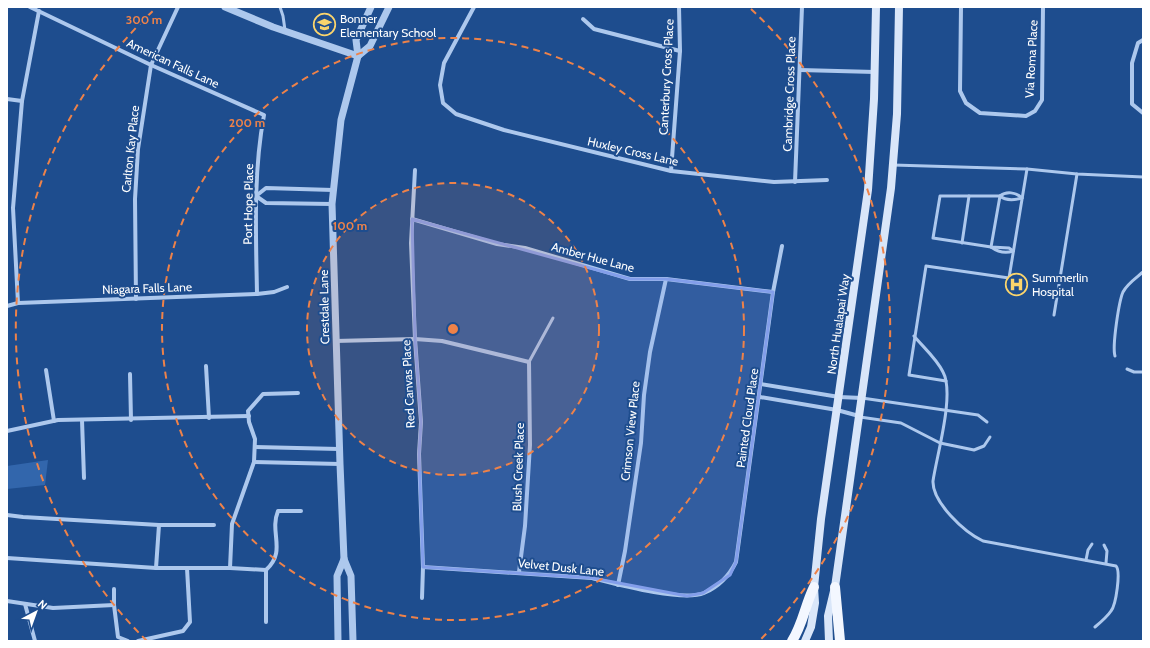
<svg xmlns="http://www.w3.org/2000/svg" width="1150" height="648" viewBox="0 0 1150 648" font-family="Cabin,sans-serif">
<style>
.green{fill:#3266ac}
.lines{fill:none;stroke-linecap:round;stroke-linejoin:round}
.service{stroke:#adc8ed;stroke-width:3}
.minor{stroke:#adc8ed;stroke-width:4}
.tertiary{stroke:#adc8ed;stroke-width:7}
.secondary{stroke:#d9e6f9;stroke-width:8}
.primary{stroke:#f3f7ff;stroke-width:10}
.marked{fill:#839eea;fill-opacity:0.2;stroke:#839eea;stroke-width:3;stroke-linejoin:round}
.ring{fill:none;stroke:#ee8249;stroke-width:2;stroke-dasharray:7 5}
.labels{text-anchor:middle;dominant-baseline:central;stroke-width:4;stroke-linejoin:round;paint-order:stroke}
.poi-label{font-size:12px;fill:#fff;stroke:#1e4d8e;text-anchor:start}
.street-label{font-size:12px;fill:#fff;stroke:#1e4d8e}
.centre{fill:#ee8249;stroke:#1e4d8e;stroke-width:2}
.ring-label{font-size:12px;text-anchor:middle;font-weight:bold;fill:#ee8249;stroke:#1e4d8e;stroke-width:4;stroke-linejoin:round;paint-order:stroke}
</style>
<rect width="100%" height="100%" fill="#1e4d8e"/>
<polygon class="green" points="48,460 45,485 7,489 7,466"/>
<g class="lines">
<g class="service">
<polyline points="280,7 283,16 285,30"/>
<polyline points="893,165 1027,169 1077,174 1143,177"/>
<path d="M1000,196C1006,201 1015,200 1022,198"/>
<polyline points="962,243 969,196"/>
<polyline points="991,247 1000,196"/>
<path d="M991,247C998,252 1005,254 1013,251"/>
<path d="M1013,251L1009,248L991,247L933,238L940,196H1000C1006,191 1016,192 1022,198"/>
<polyline points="1054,315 1077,174"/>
<path d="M914,336C923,347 937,359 943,372C955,394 937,454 933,481C932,502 964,532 983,541L1116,566C1121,571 1116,605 1111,611C1107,617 1101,622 1095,627"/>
<path d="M1115,356C1112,346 1119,301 1123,292C1127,284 1136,278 1143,272"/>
<polyline points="529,362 553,318"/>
<polyline points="1127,369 1134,372 1143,372"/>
<polyline points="946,381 909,375 926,266 1009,278 1027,169"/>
<polyline points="862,398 978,415 987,422"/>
<polyline points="860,417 901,423 940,443 974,450 984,446 990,437"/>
<polyline points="1104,545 1107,551 1106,563"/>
<polyline points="1086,560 1088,550 1092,544"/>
</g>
<g class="minor">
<path d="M30,7L151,65L264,115C253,174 256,234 257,294"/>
<polyline points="474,7 444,63 440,85 443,103 456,114 504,130 671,171 774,182 827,180"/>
<polyline points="961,7 960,91 966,103 980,113 1026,116 1035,111 1042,100 1043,7"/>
<polyline points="583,19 594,29 680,51"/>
<polyline points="1143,40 1138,43 1132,63 1132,104 1143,113"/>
<polyline points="800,70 875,72"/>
<polyline points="7,99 22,101"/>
<polyline points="415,170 411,243 415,339 421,422 419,454 423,567 422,598"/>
<polyline points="671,171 680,51 679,7"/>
<polyline points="795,182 802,7"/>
<polyline points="332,204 266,203 256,196 266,188 333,190"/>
<polyline points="412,219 497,244 525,248 630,279 666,279 773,292"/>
<polyline points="136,299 135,199 138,149 151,65 178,7"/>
<polyline points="18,303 13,208 22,101 39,11"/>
<polyline points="7,306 18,303 257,294 274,292 287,287"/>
<polyline points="335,341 415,339 442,341 529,362 530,445 525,526 519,572"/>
<polyline points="206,366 209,418"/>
<polyline points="46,370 54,421"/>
<polyline points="130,374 131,420"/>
<polyline points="761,384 839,397 862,398"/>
<polyline points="760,397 837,410 859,416"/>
<polyline points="82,420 84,478"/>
<polyline points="7,431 58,420 249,416"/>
<polyline points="255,447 339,449"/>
<polyline points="254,462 340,464"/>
<polyline points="7,515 23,517 159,525 214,525"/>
<path d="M7,558L156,568H230L266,570C287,551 269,533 278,511H301"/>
<path d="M423,567L592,578C616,584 682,602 704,593C718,587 729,576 736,562L773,292L782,246"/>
<polyline points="156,568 159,525"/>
<polyline points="230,568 232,524 254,462 255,439 249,422 248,411 263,394 298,393"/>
<polyline points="266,570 266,622"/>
<polyline points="618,585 625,551 641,443 644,395 650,352 666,279"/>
<polyline points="114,589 114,605 118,637 128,641"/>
<polyline points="7,601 53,608 114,605"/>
<polyline points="25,604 35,641"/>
<polyline points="138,641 183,631 190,622 187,568"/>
</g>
<g class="tertiary">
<polyline points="225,7 273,27 358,56"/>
<polyline points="358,56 370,46 389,7"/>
<polyline points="338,641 337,576 344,559"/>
<polyline points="353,641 351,576 344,559 340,464 332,204 341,120 358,56 356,40 371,7"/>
</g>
<g class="secondary">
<polyline points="805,641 811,627 815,603 814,587 821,519 868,190 874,99 876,7"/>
<polyline points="829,641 828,616 835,587 891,188 897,114 899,7"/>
</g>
<g class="primary">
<polyline points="835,587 840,641"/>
<path d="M792,641C803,624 805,605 814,587"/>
</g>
</g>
<path class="marked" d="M412,219L630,279H666L773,292L736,562L730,575L703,593L687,596L592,578L423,567L419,454L421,422L415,339Z"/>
<circle cx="453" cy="329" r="146" fill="#ee8249" fill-opacity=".12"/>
<g class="ring">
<circle cx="453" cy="329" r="146"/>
<circle cx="453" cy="329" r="291"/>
<path d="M147 641A437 437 0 0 1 155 9M751 9A437 437 0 0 1 759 641"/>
</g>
<defs>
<symbol id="school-ring" viewBox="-11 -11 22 22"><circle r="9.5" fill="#1e4d8e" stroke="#fbd56c" stroke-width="1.5"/><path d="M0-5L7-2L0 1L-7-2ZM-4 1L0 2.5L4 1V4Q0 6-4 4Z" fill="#fbd56c"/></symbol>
<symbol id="hospital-ring" viewBox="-11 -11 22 22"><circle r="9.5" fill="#1e4d8e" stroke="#fbd56c" stroke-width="1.5"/><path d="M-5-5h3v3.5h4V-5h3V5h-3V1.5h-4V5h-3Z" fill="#fbd56c"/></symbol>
</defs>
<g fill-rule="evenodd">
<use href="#school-ring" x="312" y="12" width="25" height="25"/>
<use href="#hospital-ring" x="1004" y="272" width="25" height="25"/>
</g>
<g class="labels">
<g class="poi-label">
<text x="340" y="18">Bonner<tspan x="340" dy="14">Elementary School</tspan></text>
<text x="1032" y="277">Summerlin<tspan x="1032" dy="14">Hospital</tspan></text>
</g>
<g class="street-label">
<text transform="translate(1031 59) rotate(-87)">Via Roma Place</text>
<text transform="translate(173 63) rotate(25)">American Falls Lane</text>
<text transform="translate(666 77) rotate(-87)">Canterbury Cross Place</text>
<text transform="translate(789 94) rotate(-88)">Cambridge Cross Place</text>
<text transform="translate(130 149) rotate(-84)">Carlton Kay Place</text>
<text transform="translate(633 151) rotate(13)">Huxley Cross Lane</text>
<text transform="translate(248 204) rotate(-89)">Port Hope Place</text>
<text transform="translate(593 257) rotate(15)">Amber Hue Lane</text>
<text transform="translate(147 288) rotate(-2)">Niagara Falls Lane</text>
<text transform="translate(324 307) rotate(-91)">Crestdale Lane</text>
<text transform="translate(838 324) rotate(-82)">North Hualapai Way</text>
<text transform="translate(408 384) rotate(-93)">Red Canvas Place</text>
<text transform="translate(747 418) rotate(-82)">Painted Cloud Place</text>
<text transform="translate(630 431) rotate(-84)">Crimson View Place</text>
<text transform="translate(518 467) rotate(-88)">Blush Creek Place</text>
<text transform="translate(561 567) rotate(6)">Velvet Dusk Lane</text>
</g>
</g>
<circle cx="453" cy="329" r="6" class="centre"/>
<g class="ring-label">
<text x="144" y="24">300 m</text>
<text x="247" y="127">200 m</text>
<text x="350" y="230">100 m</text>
</g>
<rect width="1150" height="648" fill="none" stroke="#ffffff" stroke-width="16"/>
<g transform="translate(36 612) rotate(41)" stroke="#1e4d8e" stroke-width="3" paint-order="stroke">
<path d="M0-3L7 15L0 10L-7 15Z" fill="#ffffff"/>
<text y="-6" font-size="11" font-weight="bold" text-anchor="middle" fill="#ffffff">N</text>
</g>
</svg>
